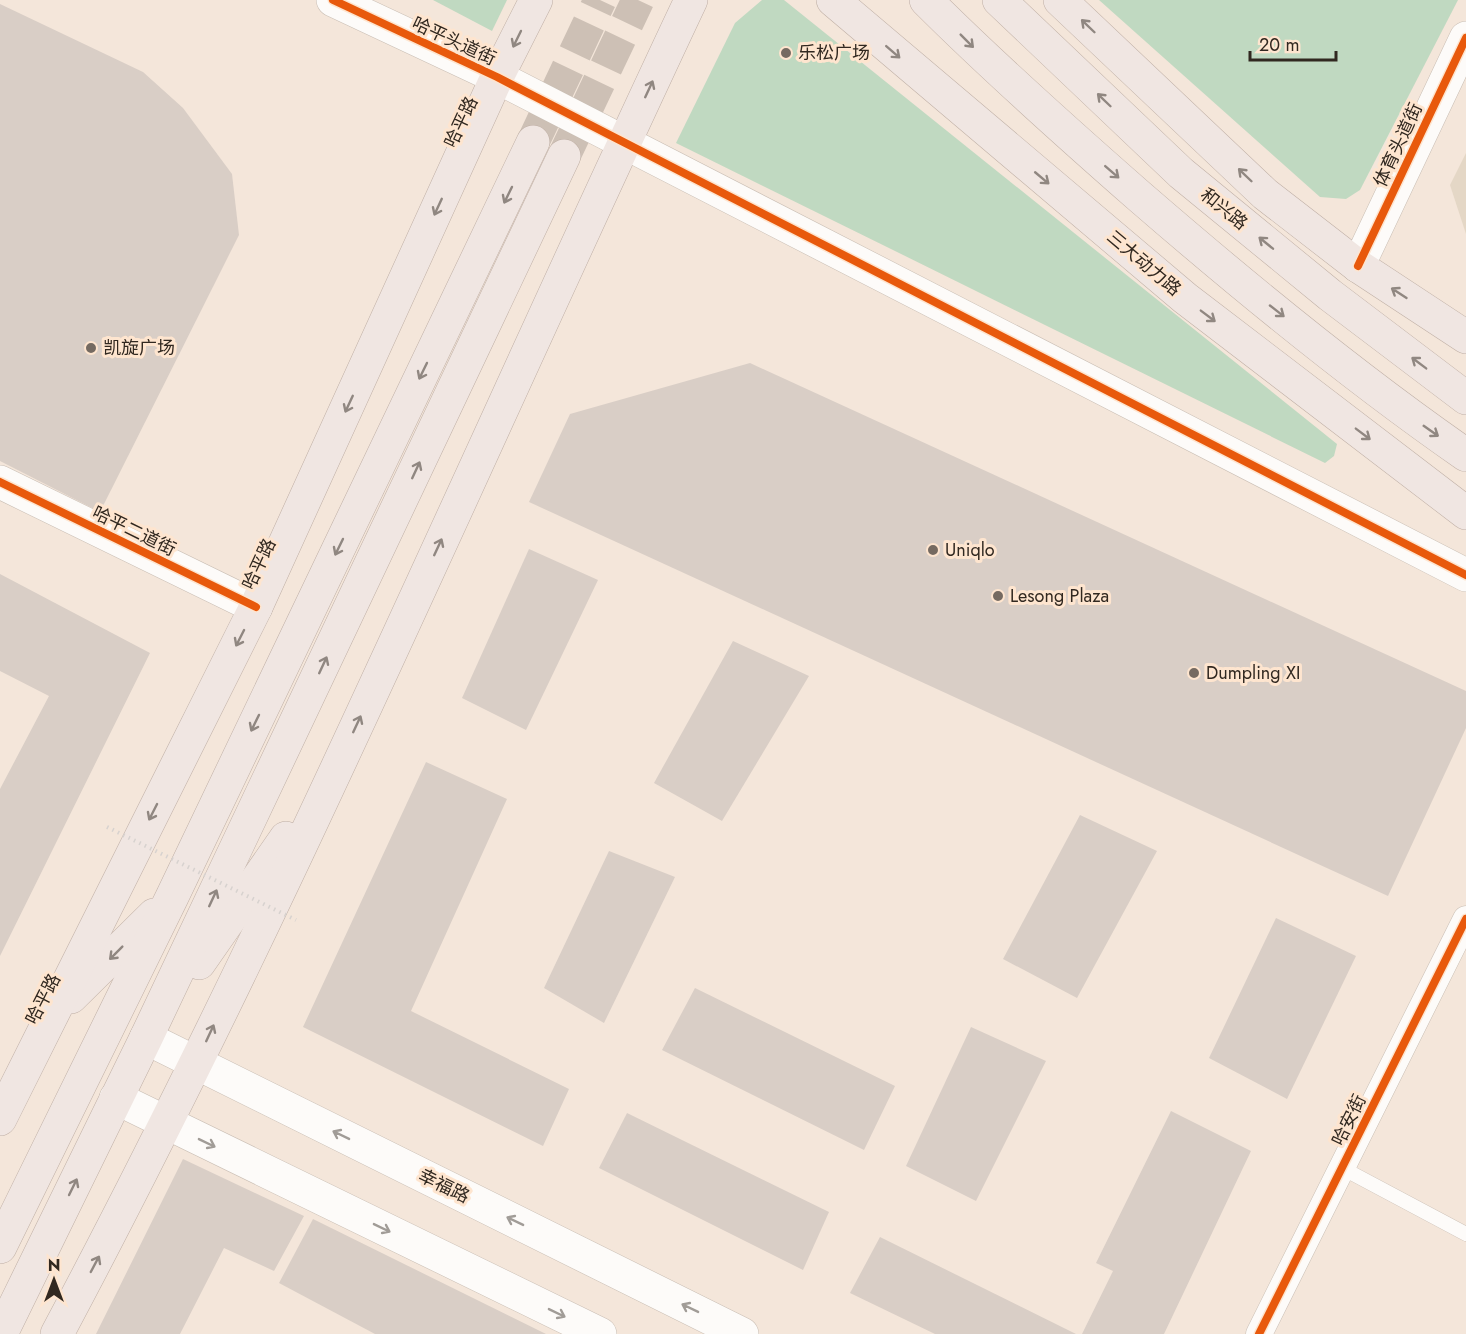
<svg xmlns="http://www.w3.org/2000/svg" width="1466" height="1334" viewBox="0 0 1466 1334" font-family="Jost,'Noto Sans SC',sans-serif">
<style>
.education{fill:#e4d7c6}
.green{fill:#c0d9c1}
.building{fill:#d9cec6}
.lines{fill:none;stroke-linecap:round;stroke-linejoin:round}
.trunk-tunnel{stroke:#cdc0b5;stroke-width:33;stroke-dasharray:33 16;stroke-linecap:butt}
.service-casing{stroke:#c9beb4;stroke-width:15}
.minor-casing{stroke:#c9beb4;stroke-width:27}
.tertiary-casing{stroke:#c9beb4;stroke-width:34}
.secondary-casing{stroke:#c9beb4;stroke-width:34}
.trunk-casing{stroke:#bfafa5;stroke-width:34}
.service{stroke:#fdfbf9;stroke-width:14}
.minor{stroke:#fdfbf9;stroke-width:26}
.tertiary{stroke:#fdfbf9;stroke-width:33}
.secondary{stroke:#fdfbf9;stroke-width:33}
.trunk{stroke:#f0e6e2;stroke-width:33}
.path-bridge{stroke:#d7d2cf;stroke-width:4;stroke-dasharray:1.5 4.5;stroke-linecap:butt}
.cycleway-casing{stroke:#fee5cf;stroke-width:11}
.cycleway{stroke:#e8590c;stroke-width:8}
.oneway{stroke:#908781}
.oneway2{stroke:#a19c97}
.poi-dot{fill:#756a61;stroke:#fee5cf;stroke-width:2}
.labels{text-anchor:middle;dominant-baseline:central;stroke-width:6;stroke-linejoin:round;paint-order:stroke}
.street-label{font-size:18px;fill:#312820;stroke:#fee5cf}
.poi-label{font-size:18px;fill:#312820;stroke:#fee5cf;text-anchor:start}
</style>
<rect width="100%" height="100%" fill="#f4e6da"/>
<polygon class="education" points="1466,153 1466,234 1450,185"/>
<g class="green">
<polygon points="433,0 507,0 492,31"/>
<polygon points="762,0 784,0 1337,444 1334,456 1325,463 676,143 735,23"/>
<polygon points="1099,0 1458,0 1360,190 1346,199 1320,197"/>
</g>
<g class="building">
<polygon points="0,4 143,72 183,108 232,174 239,235 100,512 0,461"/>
<polygon points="750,363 1466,691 1466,728 1388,896 529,502 570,414"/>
<polygon points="529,549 598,580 526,730 462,698"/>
<polygon points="0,574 150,653 0,956 0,789 49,696 0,671"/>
<polygon points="733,641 809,676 722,821 654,783"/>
<polygon points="426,762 507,799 411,1011 569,1089 543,1146 303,1027"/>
<polygon points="1080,815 1157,851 1077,998 1003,959"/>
<polygon points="609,851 675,877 604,1023 544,988"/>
<polygon points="1276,918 1356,956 1287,1099 1209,1058"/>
<polygon points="695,988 895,1086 864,1150 662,1050"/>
<polygon points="971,1027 1046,1061 976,1201 906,1166"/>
<polygon points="1171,1111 1251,1151 1164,1334 1082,1334 1113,1271 1096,1263"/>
<polygon points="627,1113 829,1212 803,1270 599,1168"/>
<polygon points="183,1159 304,1216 274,1271 224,1248 180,1334 96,1334"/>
<polygon points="313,1219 546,1334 375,1334 279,1283"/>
<polygon points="880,1237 1076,1334 935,1334 850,1293"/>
</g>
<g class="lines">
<g class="trunk-tunnel">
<polyline points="533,142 600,0"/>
<polyline points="564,156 638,0"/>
</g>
<defs>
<polyline id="service" points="1342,1168 1466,1234"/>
<polyline id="minor" points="1259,1334 1466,919"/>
<g id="tertiary">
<polyline points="333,0 497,77 1466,575"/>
<polyline points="1358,266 1466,38"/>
<polyline points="0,482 256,607"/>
</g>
<g id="secondary">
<polyline points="146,1038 742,1334"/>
<polyline points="116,1098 600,1334"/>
</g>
<g id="trunk">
<polyline points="833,0 1185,298 1466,513"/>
<path d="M926,0C994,68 1066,132 1139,196C1244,287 1352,376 1466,455"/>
<polyline points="999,0 1181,173 1330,295 1466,398"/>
<polyline points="1060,0 1265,194 1358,266 1466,337"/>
<polyline points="199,963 286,838"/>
<polyline points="71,997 154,915"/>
<polyline points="0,1119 256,607 497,77 536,0"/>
<polyline points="0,1247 172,897 533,142"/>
<polyline points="1,1334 146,1038 564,156"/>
<path d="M57,1334C289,899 481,445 691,0"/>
</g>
</defs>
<use href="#service" class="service-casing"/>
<use href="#minor" class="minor-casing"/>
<use href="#tertiary" class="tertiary-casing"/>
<use href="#secondary" class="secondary-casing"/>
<use href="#trunk" class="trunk-casing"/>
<use href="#service" class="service"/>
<use href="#minor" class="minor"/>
<use href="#tertiary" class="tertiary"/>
<use href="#secondary" class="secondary"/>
<use href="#trunk" class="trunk"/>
<polyline class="path-bridge" points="107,827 296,920"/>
<defs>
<g id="cycleway">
<polyline points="333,0 497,77 1466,575"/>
<polyline points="1358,266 1466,38"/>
<polyline points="0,482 256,607"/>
<polyline points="1259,1334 1466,919"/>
</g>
</defs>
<use href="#cycleway" class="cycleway-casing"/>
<use href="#cycleway" class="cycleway"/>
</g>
<defs><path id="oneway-shaft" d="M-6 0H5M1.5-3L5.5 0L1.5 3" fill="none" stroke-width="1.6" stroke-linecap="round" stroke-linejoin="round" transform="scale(1.5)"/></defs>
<g class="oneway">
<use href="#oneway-shaft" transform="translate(1088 26) rotate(-136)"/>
<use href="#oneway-shaft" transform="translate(517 39) rotate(116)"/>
<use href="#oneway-shaft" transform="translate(967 41) rotate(45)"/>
<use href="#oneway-shaft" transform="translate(893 52) rotate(41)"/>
<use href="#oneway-shaft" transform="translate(649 89) rotate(-65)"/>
<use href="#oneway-shaft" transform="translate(1104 100) rotate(-136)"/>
<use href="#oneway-shaft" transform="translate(1112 172) rotate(41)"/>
<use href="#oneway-shaft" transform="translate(1245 175) rotate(-136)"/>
<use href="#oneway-shaft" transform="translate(1042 178) rotate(40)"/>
<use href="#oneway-shaft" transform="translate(508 195) rotate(116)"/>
<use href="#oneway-shaft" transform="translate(438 207) rotate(115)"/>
<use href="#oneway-shaft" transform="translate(1266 243) rotate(-141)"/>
<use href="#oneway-shaft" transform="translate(1399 293) rotate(-147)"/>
<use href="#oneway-shaft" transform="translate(1277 311) rotate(38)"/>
<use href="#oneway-shaft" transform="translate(1208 316) rotate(37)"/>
<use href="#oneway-shaft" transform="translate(1419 363) rotate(-143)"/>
<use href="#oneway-shaft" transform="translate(423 371) rotate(116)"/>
<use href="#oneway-shaft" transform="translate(349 404) rotate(115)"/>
<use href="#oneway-shaft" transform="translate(1431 431) rotate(35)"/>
<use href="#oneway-shaft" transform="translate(1363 434) rotate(37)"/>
<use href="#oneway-shaft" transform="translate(416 470) rotate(-65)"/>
<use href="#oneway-shaft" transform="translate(339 547) rotate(116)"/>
<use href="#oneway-shaft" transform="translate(438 547) rotate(-65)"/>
<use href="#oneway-shaft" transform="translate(240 638) rotate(117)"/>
<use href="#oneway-shaft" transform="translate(323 665) rotate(-65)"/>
<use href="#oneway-shaft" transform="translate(255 723) rotate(116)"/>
<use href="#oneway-shaft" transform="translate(357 724) rotate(-65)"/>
<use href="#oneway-shaft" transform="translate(153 812) rotate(117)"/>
<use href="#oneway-shaft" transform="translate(213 898) rotate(-65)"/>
<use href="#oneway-shaft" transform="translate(116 953) rotate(135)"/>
<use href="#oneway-shaft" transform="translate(210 1033) rotate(-65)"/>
<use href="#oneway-shaft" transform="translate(73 1187) rotate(-64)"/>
<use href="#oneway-shaft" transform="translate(95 1264) rotate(-62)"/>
</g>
<g class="oneway2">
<use href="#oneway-shaft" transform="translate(341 1135) rotate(-154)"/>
<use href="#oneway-shaft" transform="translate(207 1143) rotate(26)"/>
<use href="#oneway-shaft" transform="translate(515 1221) rotate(-154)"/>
<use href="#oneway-shaft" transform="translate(382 1228) rotate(26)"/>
<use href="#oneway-shaft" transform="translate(690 1308) rotate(-154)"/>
<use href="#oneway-shaft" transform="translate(557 1313) rotate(26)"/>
</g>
<g class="poi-dot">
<circle cx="786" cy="53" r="6"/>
<circle cx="91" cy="348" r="6"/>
<circle cx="933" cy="550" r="6"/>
<circle cx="998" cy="596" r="6"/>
<circle cx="1194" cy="673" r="6"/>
</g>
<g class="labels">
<g class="street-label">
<text transform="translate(454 41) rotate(25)">哈平头道街</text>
<text transform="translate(461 122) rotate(-65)">哈平路</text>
<text transform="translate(1398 145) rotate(-65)">体育头道街</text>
<text transform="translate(1224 209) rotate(39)">和兴路</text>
<text transform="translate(1144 263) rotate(40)">三大动力路</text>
<text transform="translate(134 531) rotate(26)">哈平二道街</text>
<text transform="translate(259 564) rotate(-65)">哈平路</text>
<text transform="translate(43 999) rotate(-63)">哈平路</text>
<text transform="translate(1349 1120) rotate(-64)">哈安街</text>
<text transform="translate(444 1186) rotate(26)">幸福路</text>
</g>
<g class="poi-label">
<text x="798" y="53">乐松广场</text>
<text x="103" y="348">凯旋广场</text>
<text x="945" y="550">Uniqlo</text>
<text x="1010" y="596">Lesong Plaza</text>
<text x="1206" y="673">Dumpling XI</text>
</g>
</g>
<g transform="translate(54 1280)" stroke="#fee5cf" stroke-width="4.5" paint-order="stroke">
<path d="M0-4.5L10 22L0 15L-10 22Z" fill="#312820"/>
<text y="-9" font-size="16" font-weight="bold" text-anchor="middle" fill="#312820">N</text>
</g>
<path d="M1250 51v9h86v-9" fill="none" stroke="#312820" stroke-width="3"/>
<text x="1259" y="51" font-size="18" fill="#312820" stroke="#fee5cf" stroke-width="4.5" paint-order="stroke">20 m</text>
</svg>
